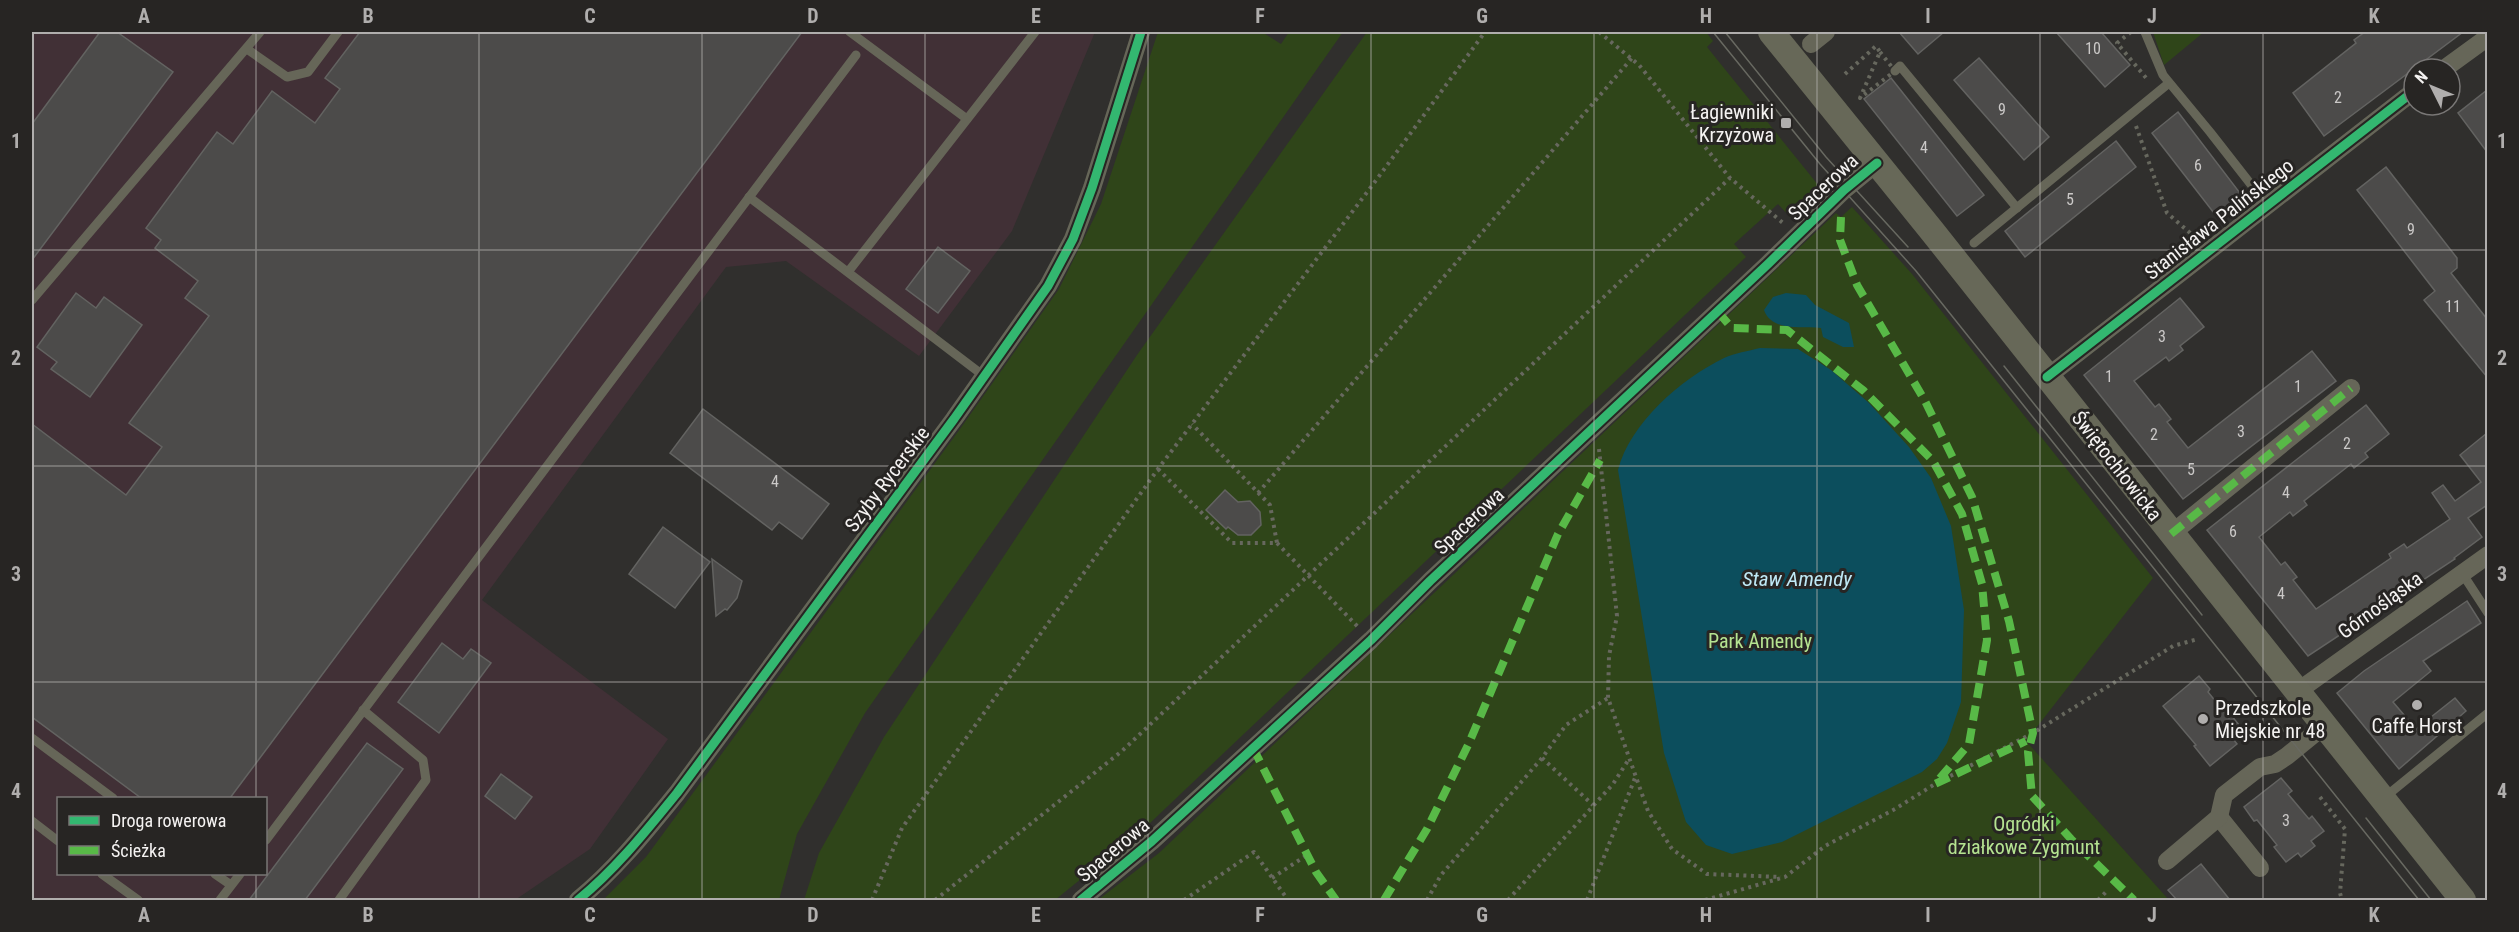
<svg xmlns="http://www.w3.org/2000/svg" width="2519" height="932" viewBox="0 0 2519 932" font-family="'Roboto Condensed',sans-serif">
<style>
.industrial{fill:#413036;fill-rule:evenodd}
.green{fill:#2f4519}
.water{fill:#0c4e5d}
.building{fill:#4c4b4a;stroke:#636361;stroke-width:1.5}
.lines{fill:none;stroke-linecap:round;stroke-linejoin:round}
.path{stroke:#67685e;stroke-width:4;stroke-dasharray:3 4.5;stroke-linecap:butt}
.lane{stroke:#666658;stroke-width:9}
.street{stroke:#666658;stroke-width:18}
.secondary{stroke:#676858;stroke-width:26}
.tram{stroke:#686961;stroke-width:1.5}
.quiet{stroke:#58b947;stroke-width:8;stroke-dasharray:15 8;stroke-linecap:butt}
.cycleway-casing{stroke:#272523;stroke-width:13}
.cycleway{stroke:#33b770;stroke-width:9}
.grid{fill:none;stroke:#b0aead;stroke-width:1.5;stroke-opacity:0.55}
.poi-dot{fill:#b0aead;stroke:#272523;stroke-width:2}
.labels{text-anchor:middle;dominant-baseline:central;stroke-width:6;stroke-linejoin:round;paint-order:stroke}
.number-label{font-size:16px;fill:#cbc9c8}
.poi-label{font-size:20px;fill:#f5f3f2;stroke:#272523;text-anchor:end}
.street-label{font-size:20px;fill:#f5f3f2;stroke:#272523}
.park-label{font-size:20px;fill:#b5e391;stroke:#272523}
.water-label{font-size:21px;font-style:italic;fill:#bfe9f6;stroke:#272523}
.neatline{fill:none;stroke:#b0aead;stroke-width:2}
.grid-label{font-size:20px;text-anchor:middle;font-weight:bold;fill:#b0aead}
</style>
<rect width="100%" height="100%" fill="#302f2d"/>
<path class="industrial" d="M32,32H1095L1012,231L919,356L786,261L726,267L482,600L668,739L590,849L515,900H32ZM58,798H266V874H58Z"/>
<g class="green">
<polygon points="1158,32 1262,32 1281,44 1289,32 1343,32 865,713 797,834 779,900 603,900 646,857 960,429 1059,289 1101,204"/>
<polygon points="1367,32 1706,32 1713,41 1707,47 1823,191 1820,194 1824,198 1792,219 1778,204 1734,244 1746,257 1149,824 1055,900 804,900 819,853 884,737 1137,355"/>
<polygon points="2153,32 2204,32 2164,65"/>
<polygon points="1852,207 1912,274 2153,578 2026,741 2169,900 1098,900 1159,853 1836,213 1841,217"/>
</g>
<g class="water">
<path d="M1786,293L1806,295L1815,305L1849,323L1854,347H1843L1823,337L1821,328C1801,326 1772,332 1764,310L1773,297Z"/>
<path d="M1760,348L1798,349L1831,370L1869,403L1909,447L1931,478L1951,526L1964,610L1961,702L1947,743L1937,759L1922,772L1782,842L1732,854L1706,845L1686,822L1664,753L1618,470C1630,423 1681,379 1724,358C1735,353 1748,351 1760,348Z"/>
</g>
<g class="building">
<polygon points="100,32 117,32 173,72 32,260 32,124"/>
<polygon points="360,32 802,32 230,798 141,798 32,717 32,424 126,495 162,447 129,423 209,316 185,298 198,281 155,248 161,240 146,228 217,132 233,144 272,91 315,123 340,89 325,78"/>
<polygon points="1899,32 1944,32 1918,54"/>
<polygon points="2056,32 2101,32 2130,65 2105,87"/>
<polygon points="2365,32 2463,32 2324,136 2293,93 2356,43 2354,40"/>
<polygon points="1979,58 2049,137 2024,160 1954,80"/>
<polygon points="1891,78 1984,195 1957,216 1864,99"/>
<polygon points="2487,90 2487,152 2458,113"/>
<polygon points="2178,112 2243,197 2217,217 2152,133"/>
<polygon points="2116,141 2136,167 2025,257 2005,231"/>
<polygon points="2386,167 2457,258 2457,268 2451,273 2487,319 2487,377 2424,300 2435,291 2357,190"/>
<polygon points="938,247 970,271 938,313 906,289"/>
<polygon points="76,293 96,308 104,297 142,325 90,397 51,369 57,362 37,347"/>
<polygon points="2180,298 2204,327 2180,346 2183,350 2169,361 2166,357 2134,381 2155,407 2159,404 2171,419 2167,422 2188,448 2312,351 2336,381 2183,499 2084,375"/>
<polygon points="2366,405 2389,434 2365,453 2368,457 2354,468 2351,464 2304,501 2307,505 2293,516 2290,512 2259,537 2281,565 2285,562 2297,577 2293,580 2316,609 2391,558 2389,554 2404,544 2407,548 2450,519 2432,493 2443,485 2455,501 2481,482 2460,455 2487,433 2487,505 2468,518 2482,537 2454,558 2455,559 2308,656 2207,530"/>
<polygon points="703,409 829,504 802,539 779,522 772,530 670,453"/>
<polygon points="1225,490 1238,502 1250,501 1260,512 1261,525 1251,535 1238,535 1228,527 1226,529 1206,510"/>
<polygon points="663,527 710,562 675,608 629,574"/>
<polygon points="712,559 742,581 737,598 727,610 725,609 716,616"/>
<polygon points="2467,601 2481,623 2423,661 2431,671 2393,702 2416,729 2455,698 2466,711 2399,769 2337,693 2364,671"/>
<polygon points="442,643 463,659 471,649 491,663 439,733 398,702"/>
<polygon points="2199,676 2210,689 2208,692 2229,718 2231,715 2244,731 2233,739 2237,744 2210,766 2194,746 2196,745 2163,706"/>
<polygon points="367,743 403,769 305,900 249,900"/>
<polygon points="501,774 532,797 515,819 485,796"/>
<polygon points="2281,778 2292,791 2288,794 2309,819 2312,816 2324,831 2311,841 2315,846 2301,857 2298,853 2286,862 2274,847 2277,845 2257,820 2254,821 2244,807"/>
<polygon points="2201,864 2218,885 2230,900 2177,900 2168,890"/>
</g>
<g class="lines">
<g class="path">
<polyline points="1599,32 1639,65 1730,178 1783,223"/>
<polyline points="2131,32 2117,43 2147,79"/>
<polygon points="1880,52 1895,71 1860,98"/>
<polyline points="1845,74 1876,46 1880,52"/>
<polyline points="2136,126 2167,213 2196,238"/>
<polyline points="1599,449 1617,616 1609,656 1608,698 1648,811 1672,849 1707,874 1781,877"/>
<polyline points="1158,469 1232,543 1277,543 1270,505 1192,424"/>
<polyline points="1258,493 1632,58"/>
<polyline points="1277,543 1358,627"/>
<polyline points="1542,758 1593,805"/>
<polyline points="2320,797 2345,829 2340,893 2342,900"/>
<polyline points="1272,878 1307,855"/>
<polyline points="872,900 902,828 1158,469 1374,183 1485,32"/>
<polyline points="935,900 1122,751 1730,178"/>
<polyline points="1184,900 1254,852 1288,900"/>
<polyline points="1427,900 1441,875 1542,758 1566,725 1608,698"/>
<polyline points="1508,900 1613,784 1629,759"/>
<polyline points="1587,900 1635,778"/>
<polyline points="1705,900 1785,877 1825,846 1895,809 1935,784 2033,733 2173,646 2198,639"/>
<polyline points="2098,900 2108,890"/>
</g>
<g class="lane">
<polyline points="850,32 967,119"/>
<polyline points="2145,32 2163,75 2210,132 2267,205"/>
<polyline points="247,49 287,77 308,72 338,32"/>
<polyline points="1895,71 1900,66 2017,208"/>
<polyline points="749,197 984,376"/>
<polyline points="1974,243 2169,83"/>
<polyline points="848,272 1035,32"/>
<polyline points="32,300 260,32"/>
<polyline points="2462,573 2488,613"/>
<polyline points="32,738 113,798"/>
<polyline points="2385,797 2488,713"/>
<polyline points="32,821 58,841"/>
<polyline points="266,840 856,55"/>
<polyline points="102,874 138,900"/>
<polyline points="215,874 231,885"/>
<polyline points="220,900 240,874"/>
<polyline points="339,900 426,780 423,760 363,710"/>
</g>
<g class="street">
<polyline points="1811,44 1826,32"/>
<polyline points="2444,69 2488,37"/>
<polyline points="2047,377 2414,91"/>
<polyline points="2171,534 2351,388"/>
<polyline points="2298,691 2488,555"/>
<polyline points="2219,817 2260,868"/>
<polyline points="2167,861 2219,817 2224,795 2260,767 2275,764 2287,756 2325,725"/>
<path d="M578,900C616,869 646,831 677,793L954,419L1048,286L1073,239L1092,188L1141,32"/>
<polyline points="1081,900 1152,841 1371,640 1430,581 1768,264 1844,190 1877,163"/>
</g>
<polyline class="secondary" points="1771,32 1932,231 2463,900"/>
<g class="tram">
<polyline points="1713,32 1820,164 1916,271 2419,900"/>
<polyline points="1725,32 1826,157 1908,247"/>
<polyline points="2004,366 2202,615"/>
<polyline points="2366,818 2431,900"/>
</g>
<g class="quiet">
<polyline points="1841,217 1840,240 1857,285 1925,401 1972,497 2009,621 2033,733 2028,752 2032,796 2071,839 2134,900"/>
<polyline points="1718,312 1732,328 1787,330 1864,391 1933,461 1962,514 1982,584 1987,640 1969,744 1935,784 2026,741"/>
<polyline points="2171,534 2351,388"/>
<polyline points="1253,748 1316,872 1336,900"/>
<polyline points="1384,900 1427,829 1469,743 1558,534 1600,460"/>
</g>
<defs>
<g id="cycleway">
<polyline points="2047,377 2414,91"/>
<path d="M578,900C616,869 646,831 677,793L954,419L1048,286L1073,239L1092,188L1141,32"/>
<polyline points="1081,900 1152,841 1371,640 1430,581 1768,264 1844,190 1877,163"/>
</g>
</defs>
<use href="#cycleway" class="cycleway-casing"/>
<use href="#cycleway" class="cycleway"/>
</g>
<path class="grid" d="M256,32V798M479,32V900M702,32V900M925,32V900M1148,32V900M1371,32V900M1594,32V900M1817,32V900M2040,32V900M2263,32V900M32,250H2488M32,466H2488M32,682H2488M256,874V900"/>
<g class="poi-dot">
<rect x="1780" y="117" width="12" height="12" rx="3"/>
<circle cx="2417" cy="705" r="6"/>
<circle cx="2203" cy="719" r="6"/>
</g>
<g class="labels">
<g class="number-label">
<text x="2093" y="48">10</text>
<text x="2338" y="97">2</text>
<text x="2002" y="109">9</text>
<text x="1924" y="147">4</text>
<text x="2198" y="165">6</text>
<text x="2070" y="199">5</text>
<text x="2411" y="229">9</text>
<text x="2453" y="306">11</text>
<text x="2162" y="336">3</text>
<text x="2109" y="376">1</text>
<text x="2298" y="386">1</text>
<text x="2241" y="431">3</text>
<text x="2154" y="434">2</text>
<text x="2347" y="443">2</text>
<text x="2191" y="469">5</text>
<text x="775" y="481">4</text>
<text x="2286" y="492">4</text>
<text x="2233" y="531">6</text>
<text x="2281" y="593">4</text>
<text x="2286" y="820">3</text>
</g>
<g class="poi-label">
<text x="1774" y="112">Łagiewniki<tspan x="1774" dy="23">Krzyżowa</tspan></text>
<text x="2215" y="708" text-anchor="start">Przedszkole<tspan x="2215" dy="23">Miejskie nr 48</tspan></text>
<text x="2417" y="726" text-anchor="middle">Caffe Horst</text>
</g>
<g class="street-label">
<text transform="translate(1823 187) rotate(-43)">Spacerowa</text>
<text transform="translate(2219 219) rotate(-38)">Stanisława Palińskiego</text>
<text transform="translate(2117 466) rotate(52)">Świętochłowicka</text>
<text transform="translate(887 479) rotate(-53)">Szyby Rycerskie</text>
<text transform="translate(1469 521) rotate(-43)">Spacerowa</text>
<text transform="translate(2380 605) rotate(-36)">Górnośląska</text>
<text transform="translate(1113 850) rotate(-40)">Spacerowa</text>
</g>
<g class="park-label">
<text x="1760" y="641">Park Amendy</text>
<text x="2024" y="824">Ogródki<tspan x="2024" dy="23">działkowe Zygmunt</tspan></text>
</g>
<g class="water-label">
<text x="1797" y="579">Staw Amendy</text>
</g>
</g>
<rect width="2519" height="932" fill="none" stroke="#272523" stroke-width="66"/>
<rect x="57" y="797" width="210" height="78" fill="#272523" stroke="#797776" stroke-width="1.5"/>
<rect x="69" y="816" width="30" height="9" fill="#33b770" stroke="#797776" stroke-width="1.5"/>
<text x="111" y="827" font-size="18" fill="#f5f3f2">Droga rowerowa</text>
<rect x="69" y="846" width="30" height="9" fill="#58b947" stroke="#797776" stroke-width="1.5"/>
<text x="111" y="857" font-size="18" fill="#f5f3f2">Ścieżka</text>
<g transform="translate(2432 87) rotate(313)"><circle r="28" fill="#272523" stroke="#797776" stroke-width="1.5"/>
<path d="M0-4.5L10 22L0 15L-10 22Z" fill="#b0aead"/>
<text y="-9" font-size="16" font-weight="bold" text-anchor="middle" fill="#f5f3f2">N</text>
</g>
<rect x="33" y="33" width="2453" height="866" class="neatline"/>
<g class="grid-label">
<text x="144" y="23">A</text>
<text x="368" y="23">B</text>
<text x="590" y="23">C</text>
<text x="813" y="23">D</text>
<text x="1036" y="23">E</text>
<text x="1260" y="23">F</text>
<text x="1482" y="23">G</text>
<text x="1706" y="23">H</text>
<text x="1928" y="23">I</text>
<text x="2152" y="23">J</text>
<text x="2374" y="23">K</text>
<text x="16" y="148">1</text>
<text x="2502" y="148">1</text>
<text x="16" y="365">2</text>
<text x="2502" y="365">2</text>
<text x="16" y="581">3</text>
<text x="2502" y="581">3</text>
<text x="16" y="798">4</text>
<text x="2502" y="798">4</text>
<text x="144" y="922">A</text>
<text x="368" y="922">B</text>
<text x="590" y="922">C</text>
<text x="813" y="922">D</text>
<text x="1036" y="922">E</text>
<text x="1260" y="922">F</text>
<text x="1482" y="922">G</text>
<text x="1706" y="922">H</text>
<text x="1928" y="922">I</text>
<text x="2152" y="922">J</text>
<text x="2374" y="922">K</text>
</g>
</svg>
